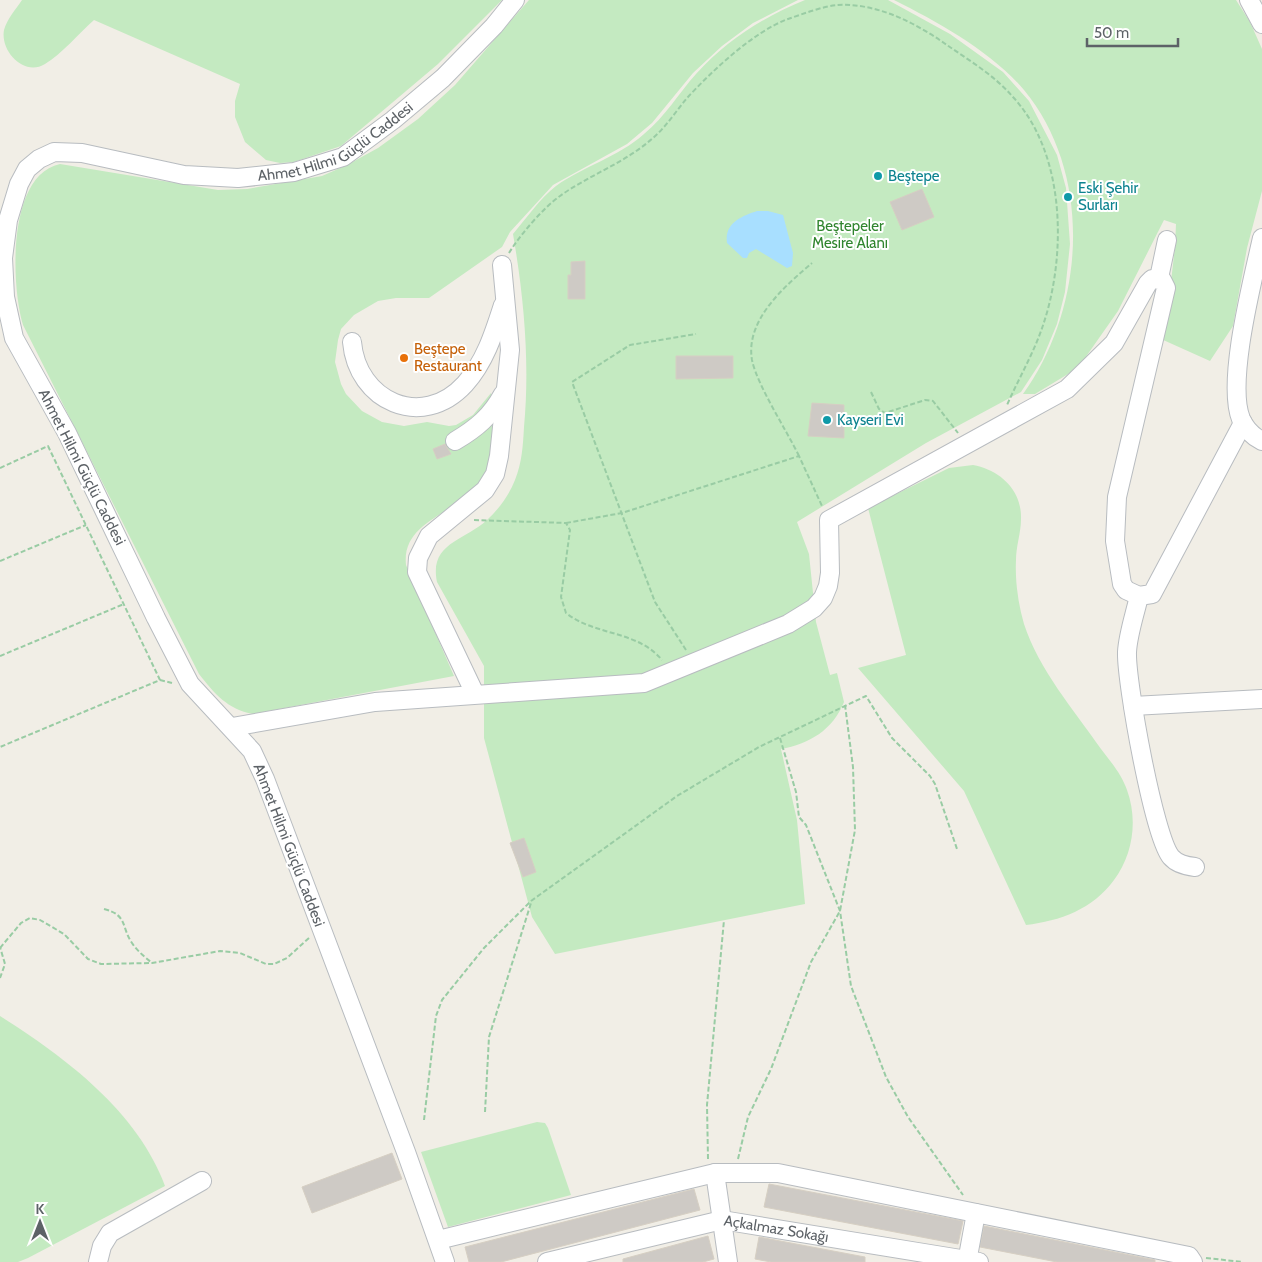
<svg xmlns="http://www.w3.org/2000/svg" width="1262" height="1262" viewBox="0 0 1262 1262" font-family="Cabin,sans-serif">
<style>
.green{fill:#c4eac1}
.water{fill:#a8dfff}
.building{fill:#cecac5;stroke:#d6cfc3}
.lines{fill:none;stroke-linecap:round;stroke-linejoin:round}
.minor-casing{stroke:#b8bcc0;stroke-width:20}
.path{stroke:#99cca4;stroke-width:2;stroke-dasharray:5 2.5;stroke-linecap:butt}
.minor{stroke:#fff;stroke-width:18}
.culture-dot{fill:#0f9aa8;stroke:#fff;stroke-width:2}
.food-dot{fill:#e8710a;stroke:#fff;stroke-width:2}
.labels{text-anchor:middle;dominant-baseline:central;stroke-width:4;stroke-linejoin:round;paint-order:stroke}
.street-label{font-size:15px;fill:#5d6267;stroke:#fff}
.culture-label{font-size:15px;fill:#0d838f;stroke:#fff;text-anchor:start}
.park-label{font-size:15px;fill:#30852e;stroke:#fff}
.food-label{font-size:15px;fill:#c56008;stroke:#fff;text-anchor:start}
</style>
<rect width="100%" height="100%" fill="#f1eee6"/>
<g class="green">
<path d="M22,0H502L438,64L341,146L294,162L280,163L266,160L245,142L235,117V101L240,84L94,20C79,33 62,54 45,64C24,77 0,51 4,30C7,19 16,9 22,0Z"/>
<path d="M529,0H798L753,23L722,46L693,73L652,123L627,144L553,185L510,232L502,247L429,298H396L378,301L354,315L341,329L338,340L335,362L341,384L346,394L362,411L382,422L404,426L427,422L449,426L456,425L473,415L491,393C492,417 500,451 488,473C467,514 401,516 406,565L454,676L253,714C227,709 215,694 199,674L23,325C11,285 7,175 60,164L218,190L247,189L322,176L347,165L378,148L418,119L455,85Z"/>
<path d="M805,0H888L950,34L1003,72L1029,101L1057,155L1066,188L1070,244L1065,292L1057,324L1042,360L1021,392L926,443L797,522L809,554L816,622L830,675L837,673L844,702C833,730 809,744 781,749L797,820L805,904L555,954L532,917L484,738V666L437,582C429,543 464,541 487,520C499,509 509,495 515,480C522,463 523,445 524,427C530,363 524,298 513,234C526,219 540,198 556,186C584,166 618,157 644,134C665,117 678,94 696,74C726,41 763,17 805,0Z"/>
<path d="M894,0H1236L1250,22L1262,49V191L1247,248L1233,326L1210,361L1161,339C1168,301 1175,264 1176,224L1164,220L1118,311L1078,368L1035,394H1023C1085,308 1094,175 1024,90C992,52 938,22 894,0Z"/>
<path d="M973,465C1000,470 1022,490 1021,519C1021,533 1016,546 1016,560C1015,581 1018,603 1024,624C1039,670 1074,710 1101,749C1111,762 1122,775 1127,790C1138,820 1133,855 1114,880C1093,909 1060,921 1026,925L964,791L858,668L906,655L868,508L949,468Z"/>
<path d="M0,1016C66,1058 137,1111 165,1186L28,1258L18,1262H0Z"/>
<polygon points="537,1122 545,1123 548,1128 571,1195 448,1227 421,1152"/>
</g>
<path class="water" d="M757,211H768L783,215L793,253L792,266L787,268L756,249L749,253L747,258H743L727,243C724,223 742,216 757,211Z"/>
<g class="building">
<polygon points="922,189 934,217 902,230 890,202"/>
<polygon points="585,261 585,299 568,299 568,275 571,275 571,262"/>
<polygon points="676,356 733,356 733,378 676,379"/>
<polygon points="812,403 844,405 844,438 808,436"/>
<polygon points="445,444 451,454 437,459 433,449"/>
<polygon points="524,838 536,872 523,877 510,843"/>
<polygon points="392,1153 402,1179 312,1213 302,1187"/>
<polygon points="769,1184 963,1221 958,1244 764,1207"/>
<polygon points="694,1189 700,1210 501,1262 469,1262 465,1247"/>
<polygon points="984,1226 1155,1260 1155,1262 1057,1262 980,1247"/>
<polygon points="708,1236 714,1259 703,1262 623,1262 623,1259"/>
<polygon points="759,1237 865,1257 865,1262 771,1262 755,1259"/>
</g>
<g class="lines">
<defs>
<g id="minor">
<polyline points="1249,0 1262,24"/>
<path d="M1262,238C1253,279 1226,382 1241,419C1246,430 1252,436 1262,441"/>
<polyline points="1159,278 1167,240"/>
<path d="M352,342C357,401 422,431 465,384C485,362 494,333 503,305"/>
<path d="M455,441C477,428 491,416 503,394"/>
<path d="M1139,596C1135,614 1128,634 1127,652C1126,682 1154,837 1171,857C1177,864 1186,866 1195,867"/>
<polyline points="475,694 417,572 418,558 429,536 485,490 495,474 499,456 510,350 502,265"/>
<polyline points="1133,706 1262,699"/>
<polyline points="232,727 375,702 644,683 788,624 814,608 823,598 828,586 830,573 829,520 1067,389 1114,343 1148,283 1152,279 1162,280 1166,288 1117,497 1115,541 1122,584 1126,590 1139,596 1152,594 1243,423"/>
<polyline points="715,1173 728,1262"/>
<polyline points="438,1240 715,1173 778,1173 1189,1256 1193,1262"/>
<polyline points="98,1262 102,1246 110,1233 202,1181"/>
<path id="s1" d="M445,1262L406,1152L265,779L252,751L190,684L156,618L67,433L14,338L5,297L3,258L8,220L19,184L27,169L39,159L54,152L82,153L184,175L238,178L294,172L343,157L393,120L443,78L494,26L515,0"/>
<path id="s2" d="M547,1262L722,1220L979,1262"/>
<polyline points="967,1262 976,1213"/>
</g>
</defs>
<use href="#minor" class="minor-casing"/>
<g class="path">
<path d="M509,253C520,235 543,208 560,196C589,175 625,163 653,138C666,127 676,111 687,98C712,71 753,32 788,19C803,14 823,6 838,5C876,3 914,22 944,43C967,59 994,75 1012,96C1067,154 1067,260 1041,331C1032,356 1018,380 1007,405"/>
<polyline points="871,392 879,409 885,413 925,400 933,401 958,433"/>
<path d="M799,456C787,431 757,385 752,360C745,320 785,286 812,263"/>
<polyline points="0,468 48,446 160,680 0,747"/>
<path d="M474,520L566,523L570,530L561,597L566,613C595,636 637,630 662,660"/>
<polyline points="566,523 622,513 799,456 822,506"/>
<polyline points="0,561 86,525"/>
<polyline points="686,650 655,602 572,382 630,345 696,334"/>
<polyline points="0,656 124,604"/>
<polyline points="160,680 172,683"/>
<polyline points="780,738 796,792 799,817 806,825 840,911 851,986 886,1077 908,1117 963,1195"/>
<path d="M104,909C128,915 121,927 132,943C137,951 145,957 152,963"/>
<polyline points="0,948 21,923 30,918 40,920 64,934 88,959 101,964 152,963 220,951 240,953 266,964 274,964 287,958 310,937"/>
<polyline points="0,978 5,964 0,947"/>
<polyline points="485,1112 489,1037 531,903"/>
<polyline points="424,1120 436,1016 442,1000 484,948 531,901 677,796 759,747 866,696 892,738 930,776 935,784 957,849"/>
<polyline points="708,1159 707,1105 724,920"/>
<polyline points="738,1159 748,1117 771,1069 811,962 840,911 855,830 853,767 845,705"/>
<polyline points="1206,1258 1243,1262"/>
</g>
<use href="#minor" class="minor"/>
</g>
<g class="culture-dot">
<circle cx="878" cy="176" r="5"/>
<circle cx="1068" cy="197" r="5"/>
<circle cx="827" cy="420" r="5"/>
</g>
<circle class="food-dot" cx="404" cy="358" r="5"/>
<g class="labels">
<g class="street-label">
<text stroke="none"><textPath href="#s1" startOffset="1525">Ahmet Hilmi Güçlü Caddesi</textPath></text>
<text transform="translate(82 467) rotate(63)">Ahmet Hilmi Güçlü Caddesi</text>
<text transform="translate(289 845) rotate(69)">Ahmet Hilmi Güçlü Caddesi</text>
<text stroke="none"><textPath href="#s2" startOffset="235">Açkalmaz Sokağı</textPath></text>
</g>
<g class="culture-label">
<text x="888" y="176">Beştepe</text>
<text x="1078" y="188">Eski Şehir<tspan x="1078" dy="17">Surları</tspan></text>
<text x="837" y="420">Kayseri Evi</text>
</g>
<g class="park-label">
<text x="850" y="226">Beştepeler<tspan x="850" dy="17">Mesire Alanı</tspan></text>
</g>
<g class="food-label">
<text x="414" y="349">Beştepe<tspan x="414" dy="17">Restaurant</tspan></text>
</g>
</g>
<g transform="translate(40 1222)" stroke="#ffffff" stroke-width="4" paint-order="stroke">
<path d="M0-4L9 19L0 12L-9 19Z" fill="#5d6267"/>
<text y="-8" font-size="14" font-weight="bold" text-anchor="middle" fill="#5d6267">K</text>
</g>
<path d="M1087 38v8h91v-8" fill="none" stroke="#5d6267" stroke-width="2.5"/>
<text x="1094" y="38" font-size="15" fill="#5d6267" stroke="#ffffff" stroke-width="4" paint-order="stroke">50 m</text>
</svg>
